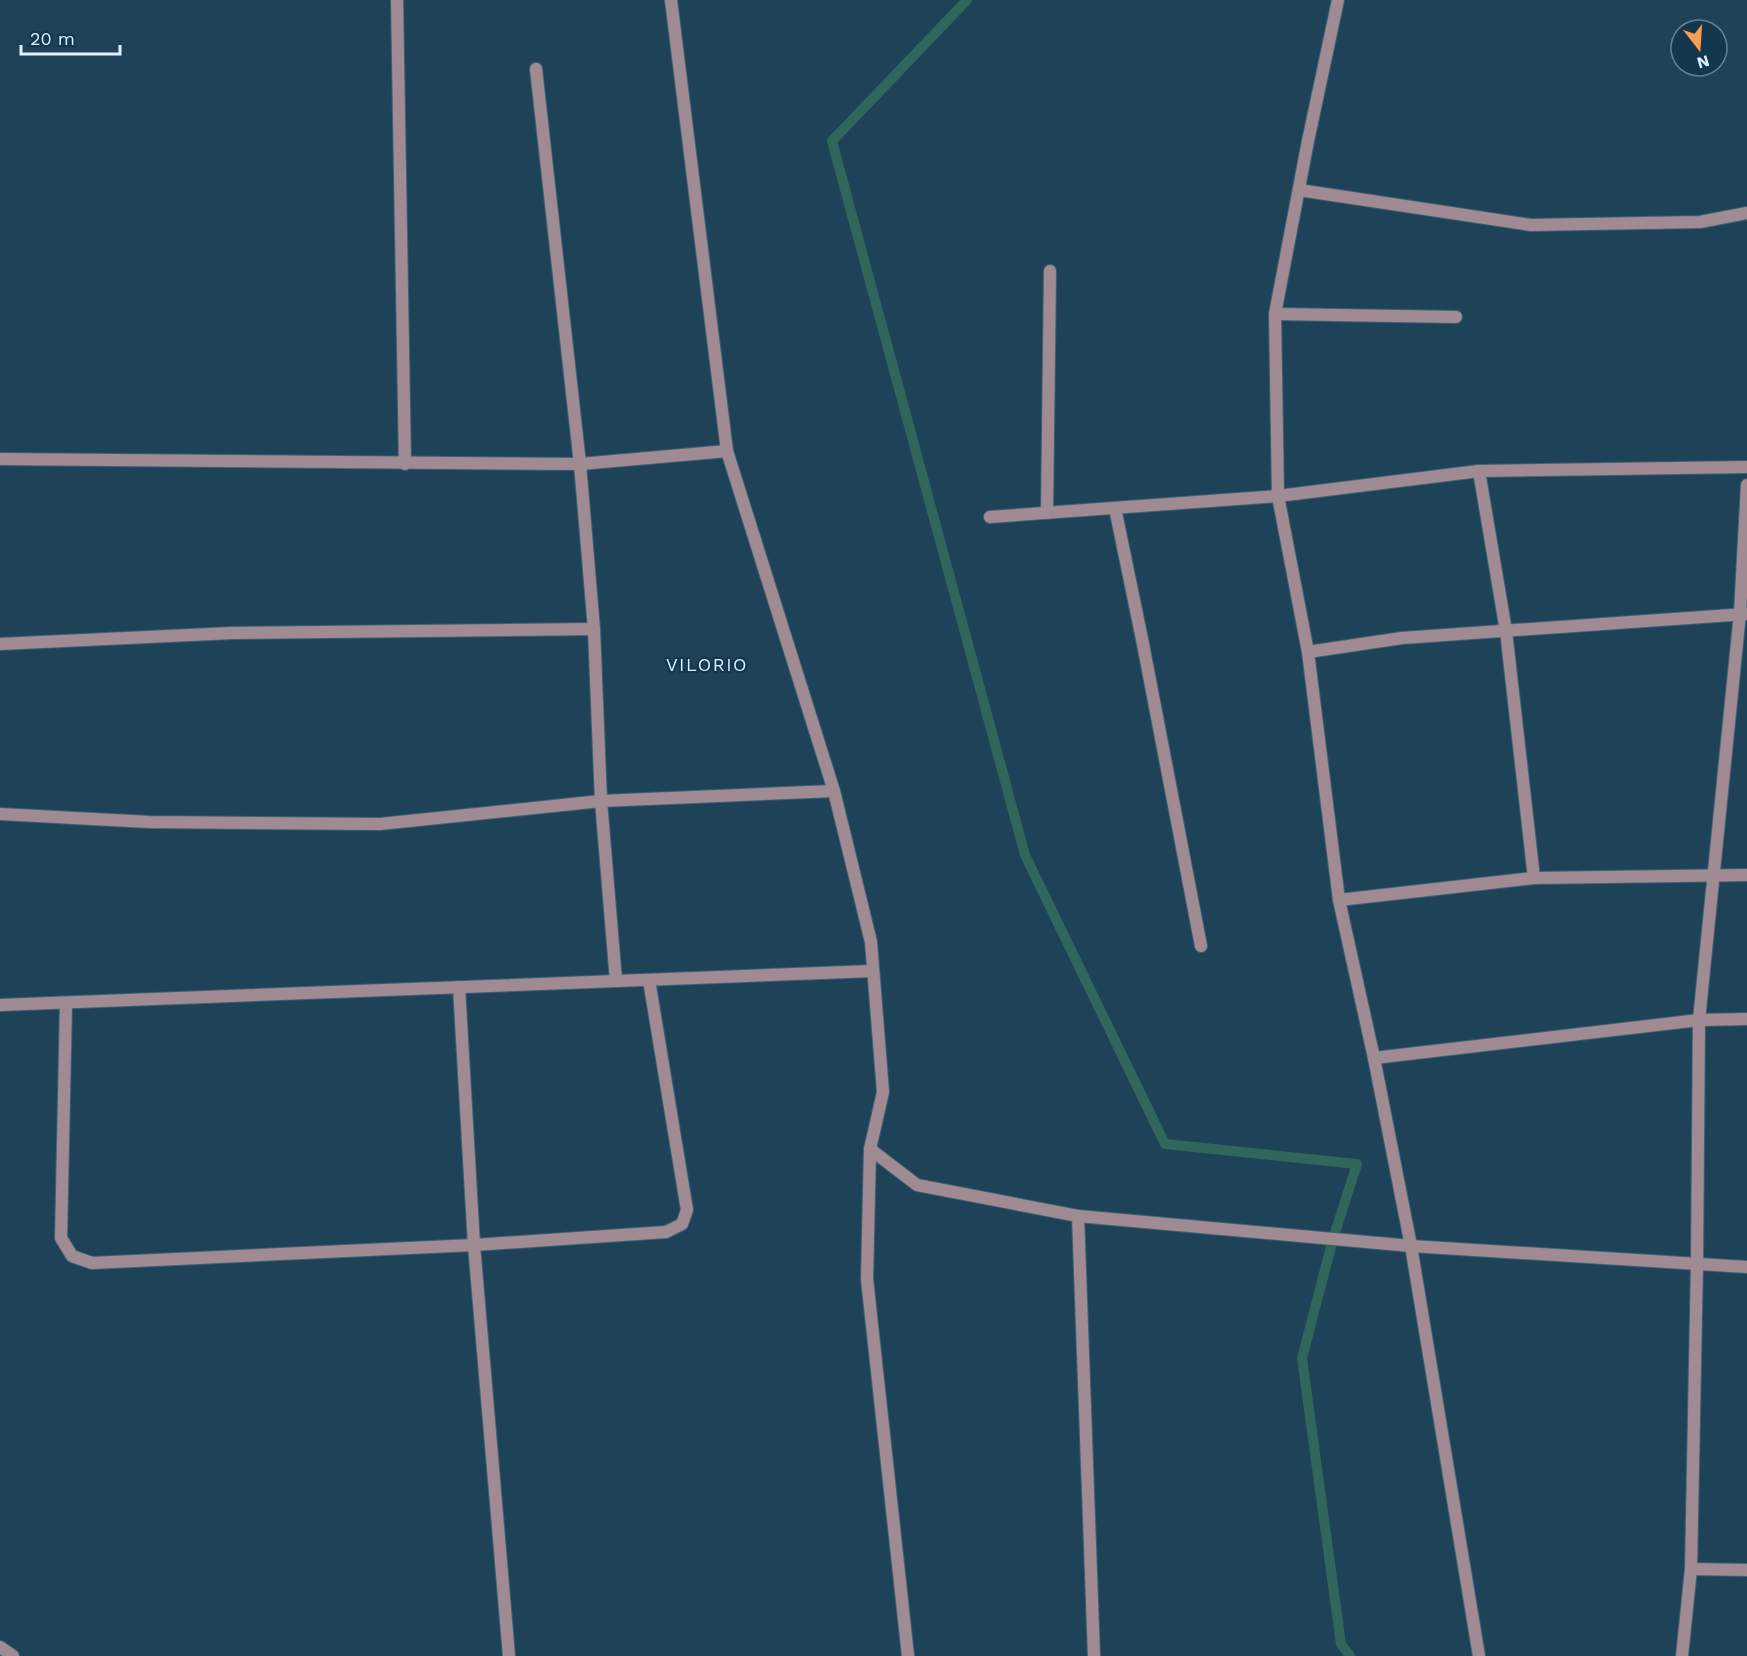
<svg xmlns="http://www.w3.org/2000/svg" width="1747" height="1656" viewBox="0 0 1747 1656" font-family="'Work Sans',sans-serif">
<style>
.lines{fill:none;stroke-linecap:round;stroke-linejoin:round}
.stream{stroke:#30665b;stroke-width:10}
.minor-casing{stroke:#406277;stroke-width:14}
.minor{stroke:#9f8b91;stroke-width:12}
.labels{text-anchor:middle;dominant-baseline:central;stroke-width:4.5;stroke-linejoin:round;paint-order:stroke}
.neighbourhood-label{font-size:18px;letter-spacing:1.5px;fill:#ddf1ff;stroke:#13384e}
</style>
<rect width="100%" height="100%" fill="#1e4359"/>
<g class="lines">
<polyline class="stream" points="967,0 832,141 1025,855 1165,1144 1357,1164 1333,1239 1302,1358 1341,1644 1350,1656"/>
<defs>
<g id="minor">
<polyline points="397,0 405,464"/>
<polyline points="671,0 727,451 834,791 871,942 883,1092 870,1149 867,1279 908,1656"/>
<polyline points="1338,0 1308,141 1275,314 1278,496 1308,652 1339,900 1374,1058 1411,1246 1479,1656"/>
<polyline points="536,69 580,464 594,629 601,801 616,981"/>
<polyline points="1299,190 1531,225 1700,222 1747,213"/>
<polyline points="1275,314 1456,317"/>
<polyline points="0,459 580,464 727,451"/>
<polyline points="1479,471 1506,631 1534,878"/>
<polyline points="1115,508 1143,644 1201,946"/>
<polyline points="1047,513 1050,271"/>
<polyline points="990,517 1278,496 1479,471 1747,467"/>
<polyline points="0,644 232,633 594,629"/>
<polyline points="1308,652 1402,638 1746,614"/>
<polyline points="0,814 149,822 380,824 601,801 834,791"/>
<polyline points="1339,900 1534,878 1747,875"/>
<polyline points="459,987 474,1245 509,1656"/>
<polyline points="66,1003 61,1238 72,1256 92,1263 474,1245 666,1232 682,1224 687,1210 649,980"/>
<polyline points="0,1005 873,971"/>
<polyline points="1374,1058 1699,1020 1747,1019"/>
<polyline points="870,1149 917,1185 1078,1216 1411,1246 1747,1267"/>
<polyline points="1078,1216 1094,1656"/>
<polyline points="1691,1569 1747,1570"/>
<polyline points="0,1647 13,1656"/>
<polyline points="1682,1656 1691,1569 1697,1262 1699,1020 1740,613 1747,485"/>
</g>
</defs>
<use href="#minor" class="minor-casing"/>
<use href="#minor" class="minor"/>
</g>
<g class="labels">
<g class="neighbourhood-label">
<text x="707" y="664">VILORIO</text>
</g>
</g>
<g transform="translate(1699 48) rotate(163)"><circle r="28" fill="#13384e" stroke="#648295" stroke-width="1.5"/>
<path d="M0-4.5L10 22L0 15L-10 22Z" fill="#fb9e50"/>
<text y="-9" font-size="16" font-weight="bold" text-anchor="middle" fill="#ddf1ff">N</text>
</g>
<path d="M21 45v9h99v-9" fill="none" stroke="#ddf1ff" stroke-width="3"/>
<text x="30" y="45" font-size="18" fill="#ddf1ff" stroke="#13384e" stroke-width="4.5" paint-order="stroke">20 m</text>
</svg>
